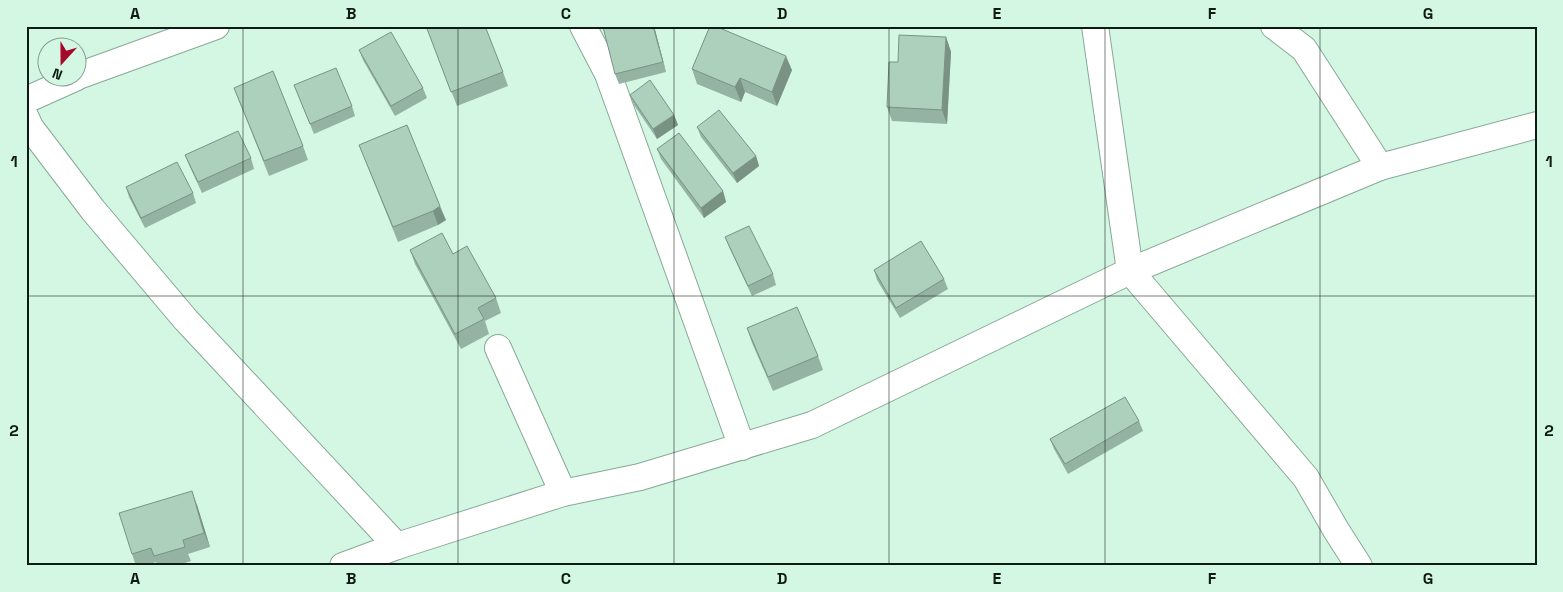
<svg xmlns="http://www.w3.org/2000/svg" width="1563" height="592" viewBox="0 0 1563 592" font-family="'Space Grotesk',sans-serif">
<style>
.lines{fill:none;stroke-linecap:round;stroke-linejoin:round}
.street-casing{stroke:#87a996;stroke-width:28}
.street{stroke:#fff;stroke-width:26}
.wall{fill:#95b3a2}
.shaded-wall{fill:#799284}
.building{fill:#add0bc;stroke:#799284}
.grid{fill:none;stroke:#0e1b14;stroke-width:1;stroke-opacity:0.55}
.neatline{fill:none;stroke:#0e1b14;stroke-width:2}
.grid-label{font-size:16px;text-anchor:middle;font-weight:bold;fill:#0e1b14}
</style>
<rect width="100%" height="100%" fill="#d4f7e3"/>
<g class="lines">
<defs>
<g id="street">
<polyline points="583,26 608,74 742,447"/>
<polyline points="1095,26 1130,271 1306,478 1336,530 1359,566"/>
<polyline points="1274,26 1304,49 1380,167"/>
<polyline points="78,76 216,26"/>
<polyline points="26,100 75,78"/>
<polyline points="26,118 30,127 93,210 186,320 397,546"/>
<polyline points="498,348 563,493"/>
<polyline points="343,566 397,546 563,493 640,477 812,425 1130,271 1380,167 1537,125"/>
</g>
</defs>
<use href="#street" class="street-casing"/>
<use href="#street" class="street"/>
</g>
<g class="wall">
<polygon points="426,26 503,72 508,86 457,106"/>
<polygon points="606,26 654,26 666,72 619,84 615,74"/>
<polygon points="946,37 951,52 947,124 892,121 887,107 898,62"/>
<polygon points="359,50 423,88 427,98 395,116 363,60"/>
<polygon points="692,69 792,70 777,106 745,92 741,102 697,84"/>
<polygon points="294,85 352,106 355,116 314,134"/>
<polygon points="234,88 303,146 308,160 269,176"/>
<polygon points="630,95 674,115 678,125 657,139 634,105"/>
<polygon points="697,127 756,156 759,166 737,183 701,137"/>
<polygon points="359,145 446,220 438,225 398,242"/>
<polygon points="657,149 723,191 726,202 704,218 661,159"/>
<polygon points="185,155 251,158 254,169 202,193 189,165"/>
<polygon points="126,187 193,193 196,203 145,228 129,197"/>
<polygon points="725,237 773,274 776,285 752,296 729,247"/>
<polygon points="410,250 453,254 496,298 501,313 485,321 489,334 461,349 415,264"/>
<polygon points="874,270 944,279 948,289 900,318 877,280"/>
<polygon points="747,328 818,356 823,370 773,391 752,343"/>
<polygon points="1139,421 1143,431 1068,474 1054,449 1050,439"/>
<polygon points="197,505 210,547 188,554 191,561 176,566 158,566 156,562 145,566 136,566 132,554"/>
</g>
<g class="shaded-wall">
<polygon points="653,26 654,26 666,72 663,62"/>
<polygon points="946,37 951,52 947,124 942,110"/>
<polygon points="786,56 792,70 777,106 772,92"/>
<polygon points="740,78 745,92 741,102 735,87"/>
<polygon points="674,115 678,125 657,139 653,129"/>
<polygon points="756,156 759,166 737,183 733,173"/>
<polygon points="723,191 726,202 704,218 701,208"/>
<polygon points="440,206 446,220 438,225 433,211"/>
<polygon points="192,491 197,505 210,547 204,533"/>
</g>
<g class="building">
<polygon points="426,26 485,26 503,72 451,92"/>
<polygon points="606,26 653,26 663,62 615,74 603,27"/>
<polygon points="710,26 715,26 786,56 772,92 740,78 735,87 692,69"/>
<polygon points="391,32 423,88 391,106 359,50"/>
<polygon points="899,35 946,37 942,110 887,107 889,62 898,62"/>
<polygon points="336,68 352,106 310,124 294,85"/>
<polygon points="273,71 303,146 264,161 234,88"/>
<polygon points="650,80 674,115 653,129 630,95"/>
<polygon points="719,110 756,156 733,173 697,127"/>
<polygon points="407,125 440,206 433,211 393,227 359,145"/>
<polygon points="238,131 251,158 198,182 185,155"/>
<polygon points="679,133 723,191 701,208 657,149"/>
<polygon points="177,162 193,193 141,218 126,187"/>
<polygon points="749,226 773,274 748,286 725,237"/>
<polygon points="442,233 453,254 467,246 496,298 478,308 484,319 455,334 410,250"/>
<polygon points="921,241 944,279 896,308 874,270"/>
<polygon points="797,307 818,356 768,377 747,328"/>
<polygon points="1125,397 1139,421 1065,464 1050,439"/>
<polygon points="192,491 204,533 183,540 185,547 154,556 151,548 132,554 119,513"/>
</g>
<path class="grid" d="M243,26V566M458,26V566M674,26V566M889,26V566M1105,26V566M1320,26V566M26,296H1537"/>
<rect width="1563" height="592" fill="none" stroke="#d4f7e3" stroke-width="55"/>
<g transform="translate(62 62) rotate(201)"><circle r="24" fill="#d4f7e3" stroke="#859f90"/>
<path d="M0-4L9 19L0 12L-9 19Z" fill="#a5082b"/>
<text y="-8" font-size="14" font-weight="bold" text-anchor="middle" fill="#0e1b14">N</text>
</g>
<rect x="28" y="28" width="1508" height="536" class="neatline"/>
<g class="grid-label">
<text x="135" y="19">A</text>
<text x="351" y="19">B</text>
<text x="566" y="19">C</text>
<text x="782" y="19">D</text>
<text x="997" y="19">E</text>
<text x="1212" y="19">F</text>
<text x="1428" y="19">G</text>
<text x="14" y="167">1</text>
<text x="1549" y="167">1</text>
<text x="14" y="436">2</text>
<text x="1549" y="436">2</text>
<text x="135" y="584">A</text>
<text x="351" y="584">B</text>
<text x="566" y="584">C</text>
<text x="782" y="584">D</text>
<text x="997" y="584">E</text>
<text x="1212" y="584">F</text>
<text x="1428" y="584">G</text>
</g>
</svg>
